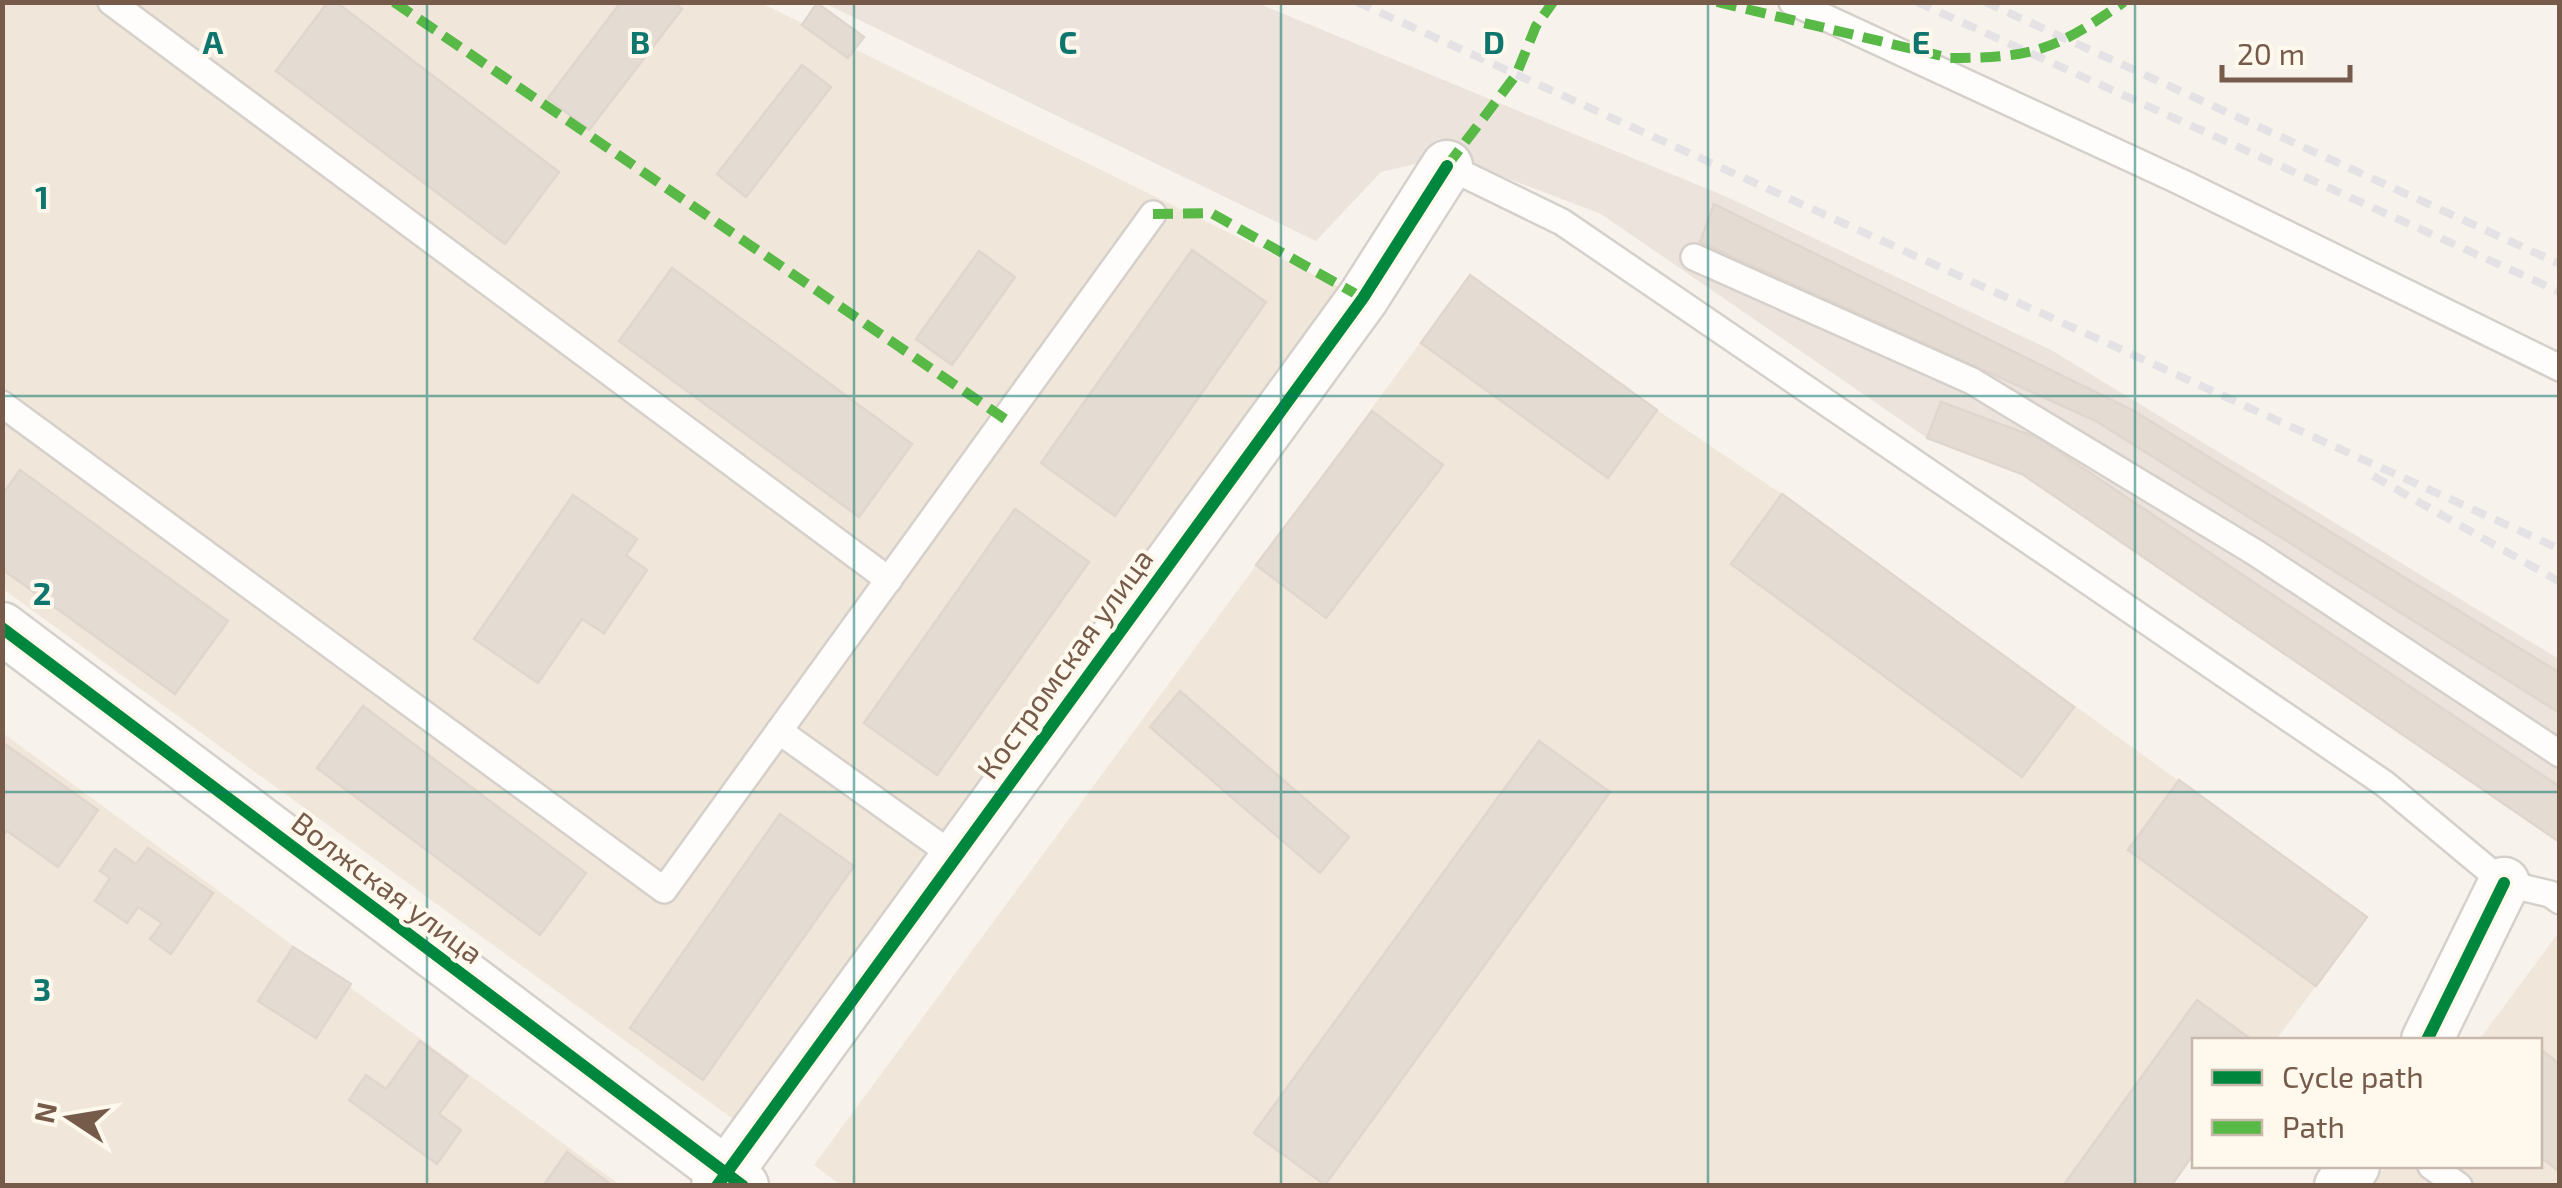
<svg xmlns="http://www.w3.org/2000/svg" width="2562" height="1188" viewBox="0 0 2562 1188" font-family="'Exo 2',sans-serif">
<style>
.residential{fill:#f0e6d9}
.industrial{fill:#ebe3dc}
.building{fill:#e4dbd3;stroke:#e0d6ce;stroke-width:2.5}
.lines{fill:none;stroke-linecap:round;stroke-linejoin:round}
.service-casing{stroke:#d6d0ca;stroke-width:30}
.minor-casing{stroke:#d6d0ca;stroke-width:55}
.service{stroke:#fefdfc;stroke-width:25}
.minor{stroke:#fefdfc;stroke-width:50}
.rail{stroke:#e5e2e5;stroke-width:8;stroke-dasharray:15 10;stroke-linecap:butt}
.quiet{stroke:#58b947;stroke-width:10;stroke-dasharray:20 10;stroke-linecap:butt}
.cycleway-casing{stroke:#fff8ed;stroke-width:19}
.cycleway{stroke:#00873e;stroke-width:12}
.grid{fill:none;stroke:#0f766e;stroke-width:2.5;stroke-opacity:0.55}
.labels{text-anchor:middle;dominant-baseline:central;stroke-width:8;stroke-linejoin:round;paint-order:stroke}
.street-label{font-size:30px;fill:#765b4b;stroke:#fff8ed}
.grid-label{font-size:32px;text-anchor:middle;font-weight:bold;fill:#0f766e;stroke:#fff8ed;stroke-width:8;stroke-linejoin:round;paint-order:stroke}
</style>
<rect width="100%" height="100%" fill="#f7f3ec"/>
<g class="residential">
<polygon points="3,3 761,3 1339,287 737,1122 3,589"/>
<polygon points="1470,275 1657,410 1782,494 2367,917 2276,1040 2194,1040 2194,1153 2171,1185 842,1186 814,1165"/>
<polygon points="3,733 620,1185 3,1185"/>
<polygon points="2559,932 2559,1185 2371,1186 2386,1166 2540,1166 2540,1040 2479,1040"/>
</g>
<polygon class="industrial" points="824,3 1257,3 1727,197 2051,350 2559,659 2559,842 2022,474 1927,438 1601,214 1449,156 1381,172 1316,241"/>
<g class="building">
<polygon points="328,2 336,2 559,172 505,244 276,71"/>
<polygon points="621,2 673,2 682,9 589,130 548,98"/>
<polygon points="817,3 864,37 848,58 802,25"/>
<polygon points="802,65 831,87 746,197 717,174"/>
<polygon points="1714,204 2134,411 2560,673 2560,713 2096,421 1700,242"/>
<polygon points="1192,250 1266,302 1115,516 1041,463"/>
<polygon points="979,251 1015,277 952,365 916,339"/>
<polygon points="672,268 912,444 859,517 619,341"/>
<polygon points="1470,275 1657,410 1608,478 1421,343"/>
<polygon points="1941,402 2038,438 2560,787 2558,841 2022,474 1927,438"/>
<polygon points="1372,411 1443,465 1326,618 1256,565"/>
<polygon points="20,470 228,621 175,694 2,569 2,495"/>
<polygon points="1782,494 2074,707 2022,777 1731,564"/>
<polygon points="573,495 637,539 626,555 647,570 604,633 582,619 538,683 474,639"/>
<polygon points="1015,509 1089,562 937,775 864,723"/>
<polygon points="1180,691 1349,837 1320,873 1150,727"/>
<polygon points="363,706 586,873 540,935 317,768"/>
<polygon points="1539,741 1610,792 1325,1185 1254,1133"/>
<polygon points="2,742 98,810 58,867 7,831 2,837"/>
<polygon points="2179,780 2367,917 2316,986 2128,850"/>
<polygon points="780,814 854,866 703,1080 630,1028"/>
<polygon points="148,848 213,893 171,954 150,939 162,923 138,907 127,923 95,901 110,878 100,871 115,849 136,864"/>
<polygon points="293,947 351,984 316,1038 258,1001"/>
<polygon points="2197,1000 2252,1040 2194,1040 2194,1153 2171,1186 2063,1186"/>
<polygon points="420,1041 467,1076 439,1114 461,1130 437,1164 349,1100 366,1075 386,1089"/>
<polygon points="2540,1049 2560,1064 2560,1172 2540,1157"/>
<polygon points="567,1152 613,1186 543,1186"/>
</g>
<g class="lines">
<defs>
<g id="service">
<polyline points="111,2 889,580"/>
<polyline points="1792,2 2181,182 2560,368"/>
<polyline points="1447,166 1562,222 2385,784 2504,883 2550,894 2560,901"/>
<polyline points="1694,257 1972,381 2256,553 2560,754"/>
<polyline points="2,404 664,890 1153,214"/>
<polyline points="779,731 954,856"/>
<polyline points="2431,1166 2459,1186"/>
</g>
<g id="minor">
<polyline points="2,628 743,1186"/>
<polyline points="2427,1040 2504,883"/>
<polyline points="717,1186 1363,298 1447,166"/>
<polyline points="2340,1186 2354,1166"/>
</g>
</defs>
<use href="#service" class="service-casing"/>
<use href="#minor" class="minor-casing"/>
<use href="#service" class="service"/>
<use href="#minor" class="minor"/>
<g class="rail">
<polyline points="1357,2 2560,549"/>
<polyline points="1917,2 2560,292"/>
<polyline points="1985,2 2560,264"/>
<polyline points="2373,476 2560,582"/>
</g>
<g class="quiet">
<polyline points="394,2 1005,419"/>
<path d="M1717,2L1950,58C2034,58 2055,50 2124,2"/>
<polyline points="1447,166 1516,75 1536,26 1553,2"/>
<polyline points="1153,214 1211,213 1363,298"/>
</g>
<defs>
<g id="cycleway">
<polyline points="2,628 743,1186"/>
<polyline points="2427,1040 2504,883"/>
<polyline points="717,1186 1363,298 1447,166"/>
</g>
</defs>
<use href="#cycleway" class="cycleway-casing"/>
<use href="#cycleway" class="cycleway"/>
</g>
<path class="grid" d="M427,2V1186M854,2V1186M1281,2V1186M1708,2V1186M2135,2V1186M2,396H2560M2,792H2560"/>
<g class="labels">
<g class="street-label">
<text transform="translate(1064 663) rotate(-54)">Костромская улица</text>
<text transform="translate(388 887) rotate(37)">Волжская улица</text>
</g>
</g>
<g class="grid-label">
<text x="213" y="54">A</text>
<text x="640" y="54">B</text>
<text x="1068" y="54">C</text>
<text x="1494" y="54">D</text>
<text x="1921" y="54">E</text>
<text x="42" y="209">1</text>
<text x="42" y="605">2</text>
<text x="42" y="1001">3</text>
</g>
<rect width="2562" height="1188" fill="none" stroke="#765b4b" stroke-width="10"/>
<rect x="2192" y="1038" width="350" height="130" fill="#fff8ed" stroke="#c8b9ac" stroke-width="2.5"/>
<rect x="2212" y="1070" width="50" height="15" fill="#00873e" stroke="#c8b9ac" stroke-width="2.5"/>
<text x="2282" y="1088" font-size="30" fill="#765b4b">Cycle path</text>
<rect x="2212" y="1120" width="50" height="15" fill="#58b947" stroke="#c8b9ac" stroke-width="2.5"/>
<text x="2282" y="1138" font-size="30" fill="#765b4b">Path</text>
<g transform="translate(70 1118) rotate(282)" stroke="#fff8ed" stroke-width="8" paint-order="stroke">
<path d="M0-8L18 38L0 25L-18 38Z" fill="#765b4b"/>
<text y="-15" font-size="28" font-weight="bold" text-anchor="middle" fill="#765b4b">N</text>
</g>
<path d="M2222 65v15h128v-15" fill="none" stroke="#765b4b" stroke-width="5"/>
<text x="2237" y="65" font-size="30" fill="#765b4b" stroke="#fff8ed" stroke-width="8" paint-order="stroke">20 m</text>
</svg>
